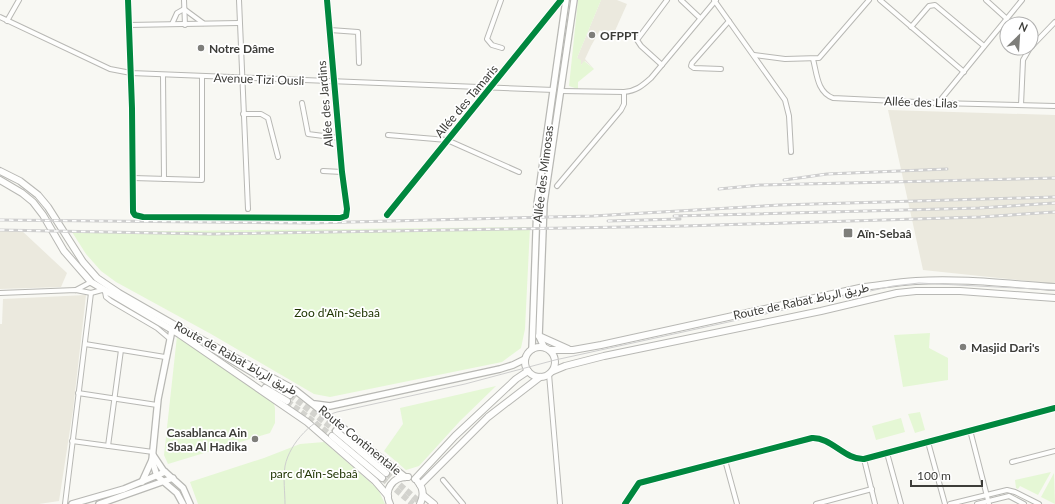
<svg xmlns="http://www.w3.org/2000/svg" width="1055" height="504" viewBox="0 0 1055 504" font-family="Lato,Vazirmatn,sans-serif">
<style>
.built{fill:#ebe9de}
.green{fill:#e5f7d5}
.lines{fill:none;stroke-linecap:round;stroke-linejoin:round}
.primary-tunnel{stroke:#d3d3ce;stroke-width:6;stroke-dasharray:6 3;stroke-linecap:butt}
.street-casing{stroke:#b8b8b4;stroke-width:6}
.secondary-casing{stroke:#b8b8b4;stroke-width:8}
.primary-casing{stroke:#b8b8b4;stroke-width:8}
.street{stroke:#fefefd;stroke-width:4}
.secondary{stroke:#fefefd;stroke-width:5.5}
.primary{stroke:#fefefd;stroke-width:6}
.tram{stroke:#cecece;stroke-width:1}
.rail-casing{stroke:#cecece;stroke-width:3}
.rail{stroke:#fff;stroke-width:1.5;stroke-dasharray:4.5;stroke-linecap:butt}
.cycleway-casing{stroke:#fff;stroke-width:8}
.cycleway{stroke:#00873e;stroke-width:6}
.poi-dot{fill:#7e7e7a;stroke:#fff;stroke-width:1.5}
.labels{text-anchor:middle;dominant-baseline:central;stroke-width:3.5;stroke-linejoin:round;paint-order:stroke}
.poi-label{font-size:12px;font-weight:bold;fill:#3d3d39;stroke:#fff;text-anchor:start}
.street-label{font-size:12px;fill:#3d3d39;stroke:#fff}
.park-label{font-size:12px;fill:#203604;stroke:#fff}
</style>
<rect width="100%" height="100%" fill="#f8f8f3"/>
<g class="built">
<polygon points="601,0 617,0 627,4 614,33 609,36 600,30 591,46 585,59 594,69 585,61 581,65 577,58"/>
<polygon points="888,110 1055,115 1055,284 923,270"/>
<polygon points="0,230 21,230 67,273 61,287 0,289"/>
<polygon points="86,295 73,410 59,501 39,504 0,504 0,324 2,324 3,299"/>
</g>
<g class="green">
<polygon points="578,0 601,0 577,58 581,60 581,65 584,61 594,69 578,82 578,89 569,86"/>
<polygon points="530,227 525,329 521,348 502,362 330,397 314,394 211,334 116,282 101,271 86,254 72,232"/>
<polygon points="930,333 929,348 948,358 948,380 903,387 894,335"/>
<polygon points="177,336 228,363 271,394 275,408 275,423 270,433 168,464 164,455"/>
<polygon points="496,386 460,421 419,466 406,470 384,451 403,424 400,408"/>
<polygon points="920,412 925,430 915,433 908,414"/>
<polygon points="901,418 905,432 876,440 872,426"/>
<polygon points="324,442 378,489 385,504 198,504 190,482 264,458 300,444"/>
<polygon points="1051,472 1038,495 1020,486 1018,489 1016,488 1015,480"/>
<polygon points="1054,473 1055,504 1041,497"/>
</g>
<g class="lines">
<g class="primary-tunnel">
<polyline points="290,395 336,431"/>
<polyline points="287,401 332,436"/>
<polyline points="386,473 422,504"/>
<polyline points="382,478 413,504"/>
</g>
<defs>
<g id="street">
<polyline points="128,0 132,108 133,212 135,215 143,217 340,218 346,216 347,209 342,172 327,0"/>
<polyline points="184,0 185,25"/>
<polyline points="239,0 248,209"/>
<polyline points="501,0 487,39 492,45 502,48"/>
<polyline points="681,0 700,18"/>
<polyline points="714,0 785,100 789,116 791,152"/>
<polyline points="880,0 964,72"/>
<polyline points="986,0 1007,19"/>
<polyline points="0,17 110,69 131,73 554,90"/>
<polyline points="7,21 19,0"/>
<polyline points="172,24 177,13 184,9 203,23"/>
<polyline points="128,25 239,23"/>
<polyline points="911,27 929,6 935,5 984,46"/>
<polyline points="330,30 358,32 359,63"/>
<polyline points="1031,47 1055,22"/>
<polyline points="754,55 785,59 819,58 869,0"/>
<path d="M813,59C817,74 817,92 833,98L938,103L1055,106"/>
<polyline points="662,65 641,46 637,40 667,0"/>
<polyline points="721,69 694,68 691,66 692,63 729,21"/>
<polyline points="163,75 164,179"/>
<path d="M561,91L624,92C636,91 642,86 651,78L716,0"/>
<polyline points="302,103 308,134 339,138"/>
<polyline points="938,103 1022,0"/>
<polyline points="1021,105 1023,60 1030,48"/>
<polyline points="243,114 261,114 268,118 278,157"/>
<polyline points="388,135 447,140 519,172"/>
<polyline points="323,171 342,172"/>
<polyline points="133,178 202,180 202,76"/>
<polyline points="557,186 621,110 624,104 624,92"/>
<polyline points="387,215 561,0"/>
<polyline points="76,290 91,282"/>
<polyline points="105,292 106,297 111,301 157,328 170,339"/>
<polyline points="0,293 76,290 91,293 102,290"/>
<polyline points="85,344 165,357"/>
<polyline points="549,374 560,504"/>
<polyline points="78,393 157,405"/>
<polyline points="970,430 989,504"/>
<polyline points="72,441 153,452"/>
<polyline points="928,442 945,504"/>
<polyline points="108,446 121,350"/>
<polyline points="887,453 901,504"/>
<polyline points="864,459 875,504"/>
<polyline points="725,460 737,504"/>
<polyline points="1012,462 1055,451"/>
<polyline points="443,480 463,504"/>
<polyline points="65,504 91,293"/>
<path d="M625,504L639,483L812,438C831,437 845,460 864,459L1055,408"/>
<polyline points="816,504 872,489"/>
<polyline points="950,504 1007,490 1015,492 1039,504"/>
<polyline points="977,504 1009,496 1024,504"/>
</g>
<g id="secondary">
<polyline points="172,330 158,399 152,460 157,476 177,493 183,504"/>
<polyline points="544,347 539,336 544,203 574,0"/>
<polyline points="532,349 537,204 566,0"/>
<polyline points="315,404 330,406 500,369 513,365 525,359"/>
<polyline points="153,455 163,470 183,488 190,504"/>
<polyline points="142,482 152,460"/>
<polyline points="72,504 124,489 165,472"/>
<polyline points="99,504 173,478"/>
</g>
<g id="primary">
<polyline points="0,171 20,181 38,195 48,207 83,262 97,278 119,293 173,324 295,390 405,477"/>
<polyline points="0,180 22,193 33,202 43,215 64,251 91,282 179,334 307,422 375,481 388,496"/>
<polyline points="539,336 568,349"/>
<circle cx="540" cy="362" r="15"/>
<polyline points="215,350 290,395"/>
<path d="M550,350H573L601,345L864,287C881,285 899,282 916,281C962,278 1009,284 1055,287"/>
<polyline points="553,371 565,366 604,356 821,311 897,293 916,291 960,291 1055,298"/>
<polyline points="265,388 287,401"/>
<polyline points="336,431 386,473"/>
<polyline points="332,436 382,478"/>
<polyline points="415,479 455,436 516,379 528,371"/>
<path d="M418,482C424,489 424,496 420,504"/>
<polyline points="420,485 488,417 540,377"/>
<polyline points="423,495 434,504"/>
<path d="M390,504C383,490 393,476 408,477"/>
</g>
</defs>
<use href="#street" class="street-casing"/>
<use href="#secondary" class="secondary-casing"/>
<use href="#primary" class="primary-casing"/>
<use href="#street" class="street"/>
<use href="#secondary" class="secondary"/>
<use href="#primary" class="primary"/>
<path class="tram" d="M285,504C285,492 283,479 285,466C290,442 313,419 337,412L465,384L555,360L893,286L919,283L1055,290"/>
<defs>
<g id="rail">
<polyline points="784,180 827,174 947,169"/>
<polyline points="719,189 760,185 1055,178"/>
<polyline points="674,216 979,208 1055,203"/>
<polyline points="0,220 311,223 593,216 780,205 1055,197"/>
<polyline points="608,221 680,219"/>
<polyline points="0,230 212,234 684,226 980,217 1055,212"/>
</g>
</defs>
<use href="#rail" class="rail-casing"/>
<use href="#rail" class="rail"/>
<defs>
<g id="cycleway">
<polyline points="128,0 132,108 133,212 135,215 143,217 340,218 346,216 347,209 342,172 327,0"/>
<polyline points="387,215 561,0"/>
<path d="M625,504L639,483L812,438C831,437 845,460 864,459L1055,408"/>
</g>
</defs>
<use href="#cycleway" class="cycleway-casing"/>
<use href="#cycleway" class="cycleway"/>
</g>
<g class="poi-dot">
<circle cx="592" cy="35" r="4"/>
<circle cx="201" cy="48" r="4"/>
<rect x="843" y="228" width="10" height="10" rx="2"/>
<circle cx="963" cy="347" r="4"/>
<circle cx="255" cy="439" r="4"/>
</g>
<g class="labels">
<g class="poi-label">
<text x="600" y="35">OFPPT</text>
<text x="209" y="48">Notre Dâme</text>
<text x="857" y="233">Aïn-Sebaâ</text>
<text x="971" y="347">Masjid Dari's</text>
<text x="247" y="432" text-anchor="end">Casablanca Ain<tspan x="247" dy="14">Sbaa Al Hadika</tspan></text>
</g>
<g class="street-label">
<text transform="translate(259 79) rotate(2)">Avenue Tizi Ousli</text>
<text transform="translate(466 101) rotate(-50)">Allée des Tamaris</text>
<text transform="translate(921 102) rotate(2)">Allée des Lilas</text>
<text transform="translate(325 104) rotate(-95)">Allée des Jardins</text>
<text transform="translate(543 174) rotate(-83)">Allée des Mimosas</text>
<text transform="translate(801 301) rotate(-12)">Route de Rabat طريق الرباط</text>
<text transform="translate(236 358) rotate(29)">Route de Rabat طريق الرباط</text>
<text transform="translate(360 440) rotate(39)">Route Continentale</text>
</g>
<g class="park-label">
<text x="337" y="312">Zoo d'Aïn-Sebaâ</text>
<text x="314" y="473">parc d'Aïn-Sebaâ</text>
</g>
</g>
<g transform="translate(1019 36) rotate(25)"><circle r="19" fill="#ffffff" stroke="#b1b1b0"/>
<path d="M0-3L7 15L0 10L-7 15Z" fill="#7e7e7a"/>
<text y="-6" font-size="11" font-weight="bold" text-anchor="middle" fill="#3d3d39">N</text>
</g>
<path d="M911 480v6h71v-6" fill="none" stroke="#3d3d39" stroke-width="2"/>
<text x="917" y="480" font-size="12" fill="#3d3d39" stroke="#ffffff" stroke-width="3" paint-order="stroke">100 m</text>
</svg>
